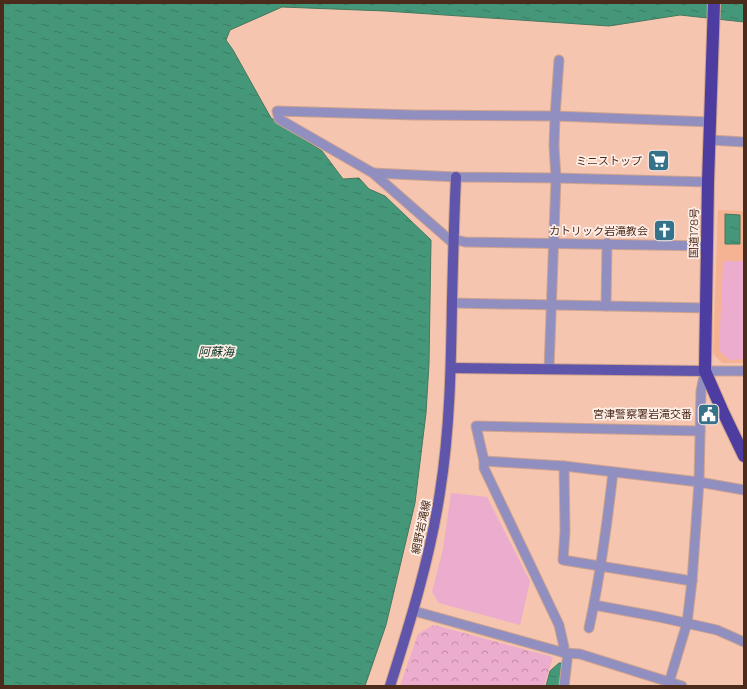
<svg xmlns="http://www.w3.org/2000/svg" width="747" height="689" viewBox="0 0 747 689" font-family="Montserrat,'Noto Sans JP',sans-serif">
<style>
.built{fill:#f6b393}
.grass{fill:#ecacce}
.forest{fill:url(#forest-crowns)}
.water{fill:url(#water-ripples);stroke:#46775d}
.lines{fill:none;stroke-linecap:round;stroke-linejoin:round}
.minor-casing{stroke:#cfa38f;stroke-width:11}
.major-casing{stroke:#cfa38f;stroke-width:12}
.highway-casing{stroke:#cfa38f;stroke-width:14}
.minor{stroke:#918fbf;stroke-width:9}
.major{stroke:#5f55aa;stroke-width:10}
.highway{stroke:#4e3da1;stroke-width:12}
.labels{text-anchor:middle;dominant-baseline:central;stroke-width:3.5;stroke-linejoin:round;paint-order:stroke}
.poi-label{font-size:11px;fill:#4a2b1c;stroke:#ffeee6;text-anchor:end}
.street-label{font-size:11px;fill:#4a2b1c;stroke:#ffeee6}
.water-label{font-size:12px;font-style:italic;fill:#103628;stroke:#ffeee6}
</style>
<defs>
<pattern id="forest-crowns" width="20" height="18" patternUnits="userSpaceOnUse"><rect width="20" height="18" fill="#ecacce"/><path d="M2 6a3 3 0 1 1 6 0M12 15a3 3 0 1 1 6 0" fill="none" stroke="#c18ca6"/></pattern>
<pattern id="water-ripples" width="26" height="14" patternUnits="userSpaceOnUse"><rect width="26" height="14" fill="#449879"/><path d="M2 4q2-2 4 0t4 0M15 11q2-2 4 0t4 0" fill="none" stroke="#3b7c62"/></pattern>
</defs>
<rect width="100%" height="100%" fill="#f5c5af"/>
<polygon class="built" points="718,210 744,211 744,363 722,363 713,354"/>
<g class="grass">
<polygon points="723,261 744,261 744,359 730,360 719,351"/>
<polygon points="451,493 487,497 530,581 520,625 439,603 432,592 443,549"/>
</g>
<polygon class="forest" points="434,625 553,657 544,686 400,686 418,634"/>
<g class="water">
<polygon points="3,3 744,3 744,22 680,15 609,26 385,11 282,7 230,30 226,40 233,50 271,118 322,151 343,179 359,178 369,189 385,196 431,240 429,364 426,413 415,503 386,625 365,686 3,686"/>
<polygon points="725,214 740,215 740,244 725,244"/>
<polygon points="559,663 564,663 560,686 546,686 550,671"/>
</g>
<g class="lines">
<defs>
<g id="minor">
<polyline points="710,140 744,142"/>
<polyline points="373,173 456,177 556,178 708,182"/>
<polyline points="453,239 465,242 707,246"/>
<polyline points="453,243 373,173 279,119 277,111 414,115 555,116 711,122"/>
<polyline points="452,303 707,308"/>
<polyline points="606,306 607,243"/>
<polyline points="549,369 556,178 554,146 555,116 559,60"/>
<polyline points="700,431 476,426 484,461 564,466 699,482 744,490"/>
<polyline points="484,461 484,468 559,625 564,647 562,652"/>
<polyline points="564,466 565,531 563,560 692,581"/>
<polyline points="594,605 659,617 717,630 744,642"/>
<polyline points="414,611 565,653 580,654 682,686"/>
<path d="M589,628C600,577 607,525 613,472"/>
<polyline points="564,686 568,653"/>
<polyline points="668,686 687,623 692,581 699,482 701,391 705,371 744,371"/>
</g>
<g id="major">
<polyline points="451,368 705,371"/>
<path d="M390,686C410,623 430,558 440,492C450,429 451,365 452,302C453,260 454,219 456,177"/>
</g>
<polyline id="highway" points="714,3 708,182 705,371 722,410 744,456"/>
</defs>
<use href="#minor" class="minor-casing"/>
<use href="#major" class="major-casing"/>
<use href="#highway" class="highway-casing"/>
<use href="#minor" class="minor"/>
<use href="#major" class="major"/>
<use href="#highway" class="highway"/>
</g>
<defs>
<symbol id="supermarket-square" viewBox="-11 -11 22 22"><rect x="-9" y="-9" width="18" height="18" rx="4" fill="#36728a" stroke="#ffeee6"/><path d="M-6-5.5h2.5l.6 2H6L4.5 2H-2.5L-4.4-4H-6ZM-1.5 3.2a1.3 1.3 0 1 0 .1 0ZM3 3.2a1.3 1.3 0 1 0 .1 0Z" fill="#fff"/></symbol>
<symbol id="church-square" viewBox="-11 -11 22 22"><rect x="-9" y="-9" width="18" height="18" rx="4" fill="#36728a" stroke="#ffeee6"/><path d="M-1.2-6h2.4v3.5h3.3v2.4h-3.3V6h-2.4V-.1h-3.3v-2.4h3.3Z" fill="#fff"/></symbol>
<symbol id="civic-square" viewBox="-11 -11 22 22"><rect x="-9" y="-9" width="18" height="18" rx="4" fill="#36728a" stroke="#ffeee6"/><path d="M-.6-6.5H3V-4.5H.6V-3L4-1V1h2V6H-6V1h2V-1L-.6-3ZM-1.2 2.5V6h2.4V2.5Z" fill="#fff"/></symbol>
</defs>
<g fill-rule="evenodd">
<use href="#supermarket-square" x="646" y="148" width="25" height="25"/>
<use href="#church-square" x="652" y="218" width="25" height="25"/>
<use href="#civic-square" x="696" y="402" width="25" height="25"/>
</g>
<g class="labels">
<g class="poi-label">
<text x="642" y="161">ミニストップ</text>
<text x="648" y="231">カトリック岩滝教会</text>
<text x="692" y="414">宮津警察署岩滝交番</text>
</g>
<g class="street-label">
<text transform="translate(694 233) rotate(-89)">国道178号</text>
<text transform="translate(421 527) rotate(-78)">網野岩滝線</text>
</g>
<g class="water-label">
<text x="216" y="351">阿蘇海</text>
</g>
</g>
<rect width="747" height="689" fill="none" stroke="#4a2b1c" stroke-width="8"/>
</svg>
